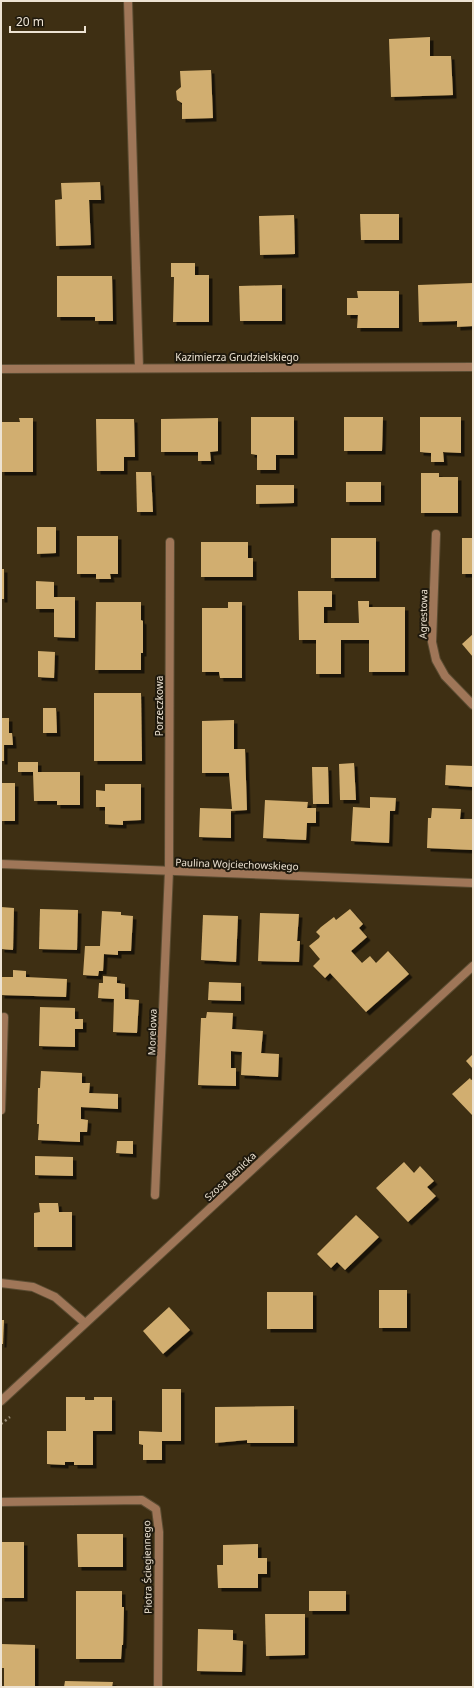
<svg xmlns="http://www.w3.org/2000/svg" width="474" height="1688" viewBox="0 0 474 1688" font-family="'Noto Sans',sans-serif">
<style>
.building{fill:#d1ae6f;filter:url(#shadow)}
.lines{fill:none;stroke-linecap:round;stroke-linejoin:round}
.service-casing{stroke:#5a4c32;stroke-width:10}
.minor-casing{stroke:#5a4c32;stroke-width:10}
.tertiary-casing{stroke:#5a4c32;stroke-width:10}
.path{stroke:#9a8e78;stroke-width:2.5;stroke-dasharray:2 3;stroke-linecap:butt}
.service{stroke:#9f7658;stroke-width:8}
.minor{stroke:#9f7658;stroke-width:8}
.tertiary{stroke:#9f7658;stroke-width:8}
.labels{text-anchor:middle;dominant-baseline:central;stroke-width:4;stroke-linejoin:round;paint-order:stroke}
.street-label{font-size:10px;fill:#ede3d3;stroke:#1f190d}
</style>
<defs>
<filter id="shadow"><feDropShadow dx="3.5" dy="3.5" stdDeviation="0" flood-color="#0009"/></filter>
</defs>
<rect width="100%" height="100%" fill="#3e2f13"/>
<g class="building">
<polygon points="430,37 430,56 451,56 453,95 391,97 389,39"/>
<polygon points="211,70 213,118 182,119 182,103 177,100 176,91 181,87 180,71"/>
<polygon points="100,182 101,200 89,200 91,245 56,246 55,200 62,199 61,183"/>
<polygon points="360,214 399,214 399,240 361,240"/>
<polygon points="294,215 295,254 260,255 259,216"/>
<polygon points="171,263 195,263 195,275 209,275 209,322 173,322 174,277 171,277"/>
<polygon points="57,276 112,276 113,321 95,321 95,317 57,317"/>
<polygon points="473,283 473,326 457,327 457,321 419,322 418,285"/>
<polygon points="282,285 282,321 240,321 239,286"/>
<polygon points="357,291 399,291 399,328 357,328 358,315 347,315 347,298 358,298"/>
<polygon points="251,417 294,417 294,455 276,455 276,470 257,470 257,455 251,454"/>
<polygon points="344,417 383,417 382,451 344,451"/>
<polygon points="420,417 461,417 461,453 443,452 444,462 431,462 431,453 420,452"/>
<polygon points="19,418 33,418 33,472 1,472 1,422 20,422"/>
<polygon points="218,418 218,451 210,452 211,461 198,461 198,452 161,452 161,419"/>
<polygon points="96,419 134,419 135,457 124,457 124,471 97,471"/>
<polygon points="136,472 151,472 153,512 137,512"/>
<polygon points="421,473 439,473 439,477 458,477 458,513 421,513"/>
<rect x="346" y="482" width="35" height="20"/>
<polygon points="256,485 294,485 294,503 256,504"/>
<polygon points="37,527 56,527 56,553 37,554"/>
<polygon points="77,536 118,536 118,574 110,574 111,579 96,579 96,574 77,574"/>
<rect x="331" y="538" width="45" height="40"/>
<rect x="462" y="538" width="11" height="36"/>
<polygon points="201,542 248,542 248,558 253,558 253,577 201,577"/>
<rect x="1" y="569" width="3" height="30"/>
<polygon points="36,581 54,582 54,597 75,597 75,638 54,637 54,609 36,609"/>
<polygon points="298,591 332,591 332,607 324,607 324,623 359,623 358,601 369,601 369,607 405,607 405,672 369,672 369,640 341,640 341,674 316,674 316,640 299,640"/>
<polygon points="96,602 141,602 141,620 143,621 143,653 141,653 141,670 95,670"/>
<polygon points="228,602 242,602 242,678 220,678 219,672 202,672 202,608 228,608"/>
<polygon points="473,634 473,657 462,644"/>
<polygon points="38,651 55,652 54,678 38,677"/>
<polygon points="94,693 141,693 142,761 94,761"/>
<polygon points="43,708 56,708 57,733 43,733"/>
<polygon points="1,718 9,718 9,733 12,733 13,745 4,745 4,761 1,761"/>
<polygon points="234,720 234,749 245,749 247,810 231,811 231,838 199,837 200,808 232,809 229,773 202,773 202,721"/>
<polygon points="18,762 38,762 38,772 80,772 80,805 57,805 57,801 34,801 33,772 18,772"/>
<polygon points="354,763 356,800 340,800 339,764"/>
<polygon points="446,765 473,766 473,787 445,785"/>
<polygon points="312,767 328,767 329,804 313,804"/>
<rect x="1" y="783" width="14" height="38"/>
<polygon points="105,784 141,784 141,820 123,821 123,825 105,824 105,807 96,807 96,790 105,791"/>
<polygon points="370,797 396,798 395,811 390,811 389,843 351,841 353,807 370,808"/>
<polygon points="265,800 308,802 307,808 316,808 316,823 307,823 306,840 263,838"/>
<polygon points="432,808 461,809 460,819 473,819 473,850 427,848 428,818 431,818"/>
<polygon points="1,907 14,908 13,950 1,949"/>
<polygon points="40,909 78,910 77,950 39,949"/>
<polygon points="350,909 363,924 359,928 367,937 351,951 362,963 370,956 376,963 388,951 409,974 366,1012 330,973 325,978 313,966 320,959 309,946 319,938 320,936 316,932 321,927 334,917 336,920"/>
<polygon points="102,911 121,912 121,915 133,916 131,951 118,951 118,955 104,954 103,971 99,971 98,976 83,975 85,946 100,946"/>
<polygon points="260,913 299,914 297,941 300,941 299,962 258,961"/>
<polygon points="203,915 238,916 236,962 201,960"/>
<polygon points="13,970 26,971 26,977 67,979 66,997 1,995 2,977 13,977"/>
<polygon points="103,976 117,977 117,983 125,984 125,999 139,1000 137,1033 113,1032 114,999 98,998 99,983 103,983"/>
<polygon points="209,982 241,983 241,1001 208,1000"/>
<polygon points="40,1007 75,1008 75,1019 83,1019 83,1029 75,1029 75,1047 39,1046"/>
<polygon points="207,1012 233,1013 232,1029 263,1031 261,1053 279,1054 278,1077 241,1075 242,1052 231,1051 231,1068 236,1068 236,1086 198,1085 201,1018 206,1018"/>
<polygon points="473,1054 473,1069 466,1061"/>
<polygon points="41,1071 82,1073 82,1083 90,1083 89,1093 118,1094 118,1109 81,1107 81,1119 88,1120 87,1132 80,1132 80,1142 38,1140 39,1124 37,1124 38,1088 40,1088"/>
<polygon points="470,1078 471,1080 473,1079 473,1116 452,1094"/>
<polygon points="117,1141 133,1141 133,1154 116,1153"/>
<polygon points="35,1156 73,1157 73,1176 35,1175"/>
<polygon points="404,1162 414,1173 420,1166 434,1181 427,1187 436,1196 408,1222 376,1188"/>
<polygon points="39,1203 58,1203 59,1212 72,1212 72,1247 34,1247 34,1213 40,1212"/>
<polygon points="356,1215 379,1237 345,1270 337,1262 331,1268 317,1254"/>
<rect x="379" y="1290" width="28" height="38"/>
<rect x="267" y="1292" width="46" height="37"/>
<polygon points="169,1307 190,1330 163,1354 143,1331"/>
<polygon points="1,1320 4,1320 3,1344 1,1344"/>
<polygon points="162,1389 181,1389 181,1441 162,1441 162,1460 143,1460 143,1445 139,1444 139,1431 162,1432"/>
<polygon points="66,1397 85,1397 85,1400 94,1400 94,1397 112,1397 112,1431 93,1431 93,1465 74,1465 74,1462 65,1462 65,1465 47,1464 47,1431 66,1431"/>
<polygon points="294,1406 294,1443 247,1443 247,1440 215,1443 215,1407"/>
<polygon points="77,1534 123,1534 123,1567 78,1567"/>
<rect x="1" y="1542" width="23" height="56"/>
<polygon points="258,1544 258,1558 267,1558 267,1574 258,1574 258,1588 218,1588 217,1565 223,1565 223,1545"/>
<polygon points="76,1591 122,1591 122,1607 124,1607 123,1645 122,1645 121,1659 76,1659"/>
<rect x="309" y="1591" width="37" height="20"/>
<polygon points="265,1614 305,1614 305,1655 266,1656"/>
<polygon points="198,1629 233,1630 233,1640 243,1641 242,1672 197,1671"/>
<polygon points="1,1644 35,1645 35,1687 4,1687 4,1668 1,1668"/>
<polygon points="65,1681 113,1682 112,1687 64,1687"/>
</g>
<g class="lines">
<defs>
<polyline id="service" points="128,1 139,368"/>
<g id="minor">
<polyline points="436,534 432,642 436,660 445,676 473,705"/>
<polyline points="1,864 473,883"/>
<polyline points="1,1110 4,1017"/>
<polyline points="155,1195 169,871 170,542"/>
<polyline points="1,1283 33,1287 55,1297 85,1323"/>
<polyline points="1,1502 142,1500 156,1509 159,1532 158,1687"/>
</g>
<g id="tertiary">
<polyline points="1,369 473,367"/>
<polyline points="1,1401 473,966"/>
</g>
</defs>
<use href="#service" class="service-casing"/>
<use href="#minor" class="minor-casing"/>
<use href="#tertiary" class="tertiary-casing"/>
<polyline class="path" points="1,1424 10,1417"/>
<use href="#service" class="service"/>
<use href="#minor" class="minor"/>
<use href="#tertiary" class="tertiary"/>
</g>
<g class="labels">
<g class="street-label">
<text x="237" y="357">Kazimierza Grudzielskiego</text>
<text transform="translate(423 614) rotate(-89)">Agrestowa</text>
<text transform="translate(159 706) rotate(-90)">Porzeczkowa</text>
<text transform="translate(237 864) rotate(2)">Paulina Wojciechowskiego</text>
<text transform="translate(152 1032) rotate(-88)">Morelowa</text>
<text transform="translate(230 1176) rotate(-43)">Szosa Benicka</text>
<text transform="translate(147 1567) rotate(-91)">Piotra Ściegiennego</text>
</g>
</g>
<rect width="474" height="1688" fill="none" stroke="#ede3d3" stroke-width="4"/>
<path d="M10 26v6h75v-6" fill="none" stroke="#ede3d3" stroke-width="2"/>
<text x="16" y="26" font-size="12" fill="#ede3d3" stroke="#1f190d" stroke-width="3" paint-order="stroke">20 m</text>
</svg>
